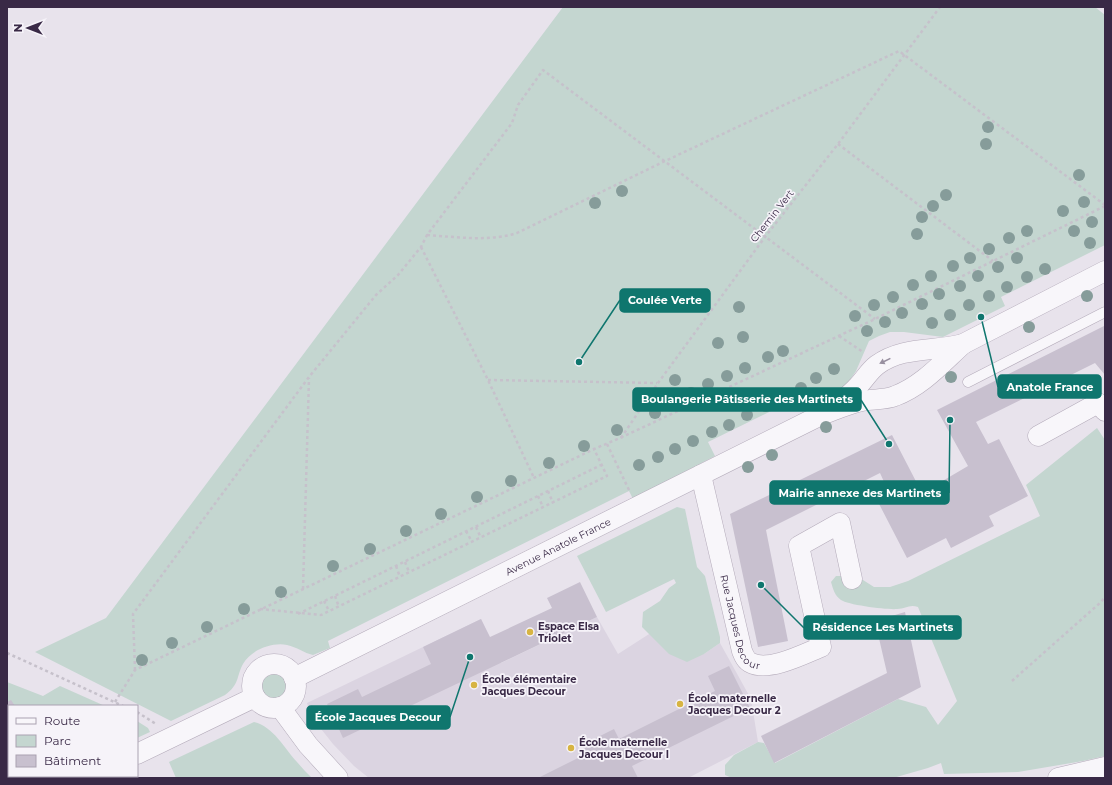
<svg xmlns="http://www.w3.org/2000/svg" width="1112" height="785" viewBox="0 0 1112 785" font-family="Montserrat,sans-serif">
<style>
.built{fill:#dbd4e1}
.green{fill:#c4d6d0}
.building{fill:#c8c0cf}
.lines{fill:none;stroke-linecap:round;stroke-linejoin:round}
.lane-casing{stroke:#b4abba;stroke-width:11}
.street-casing{stroke:#b4abba;stroke-width:21}
.path{stroke:#c6c1cb;stroke-width:2.5;stroke-dasharray:3 3;stroke-linecap:butt}
.lane{stroke:#f8f6fa;stroke-width:10}
.street{stroke:#f8f6fa;stroke-width:20}
.tree{fill:#869c9a}
.oneway{fill:#9890a0}
.poi-dot{fill:#d7b442;stroke:#f6f3f9;stroke-width:1.5}
.labels{text-anchor:middle;dominant-baseline:central;stroke-width:3.5;stroke-linejoin:round;paint-order:stroke}
.street-label{font-size:10px;fill:#392946;stroke:#f6f3f9}
.poi-label{font-size:10px;font-weight:bold;fill:#392946;stroke:#f6f3f9;text-anchor:start}
.leader{fill:none;stroke:#0f766e;stroke-width:1.5}
.callout-dot{fill:#0f766e;stroke:#f6f3f9;stroke-width:1.5}
.callout{fill:#0f766e;stroke:#0f766e;stroke-width:1.5}
.callout-label{font-size:11px;text-anchor:middle;font-weight:bold;fill:#fff}
</style>
<rect width="100%" height="100%" fill="#e8e3ec"/>
<polygon class="built" points="597,617 618,654 660,627 704,654 720,643 751,699 758,742 688,778 369,778 354,766 333,744 310,715 307,703 481,619 501,663"/>
<g class="green">
<path d="M563,7H1095L1105,15V245L1001,297L1005,306L943,337L904,332H890L879,336L869,341L856,371L848,383L842,389L815,401L810,392L708,442L715,456L633,499L629,491L328,641L330,648L313,655C304,653 297,647 287,645C272,642 251,650 243,664C236,677 240,684 225,695L171,721L35,652L106,618Z"/>
<path d="M1097,428L1105,440V756L1083,761L1018,772L944,774L941,763L928,768L893,778H732L725,775V765L734,755L758,742L764,743L775,763L898,699L926,707L938,725L957,701L918,607C909,604 906,609 897,609C888,610 848,605 841,600C835,596 833,589 831,582L836,576H845L863,580L874,587H890L908,581L1040,516L1026,485Z"/>
<polygon points="677,507 685,509 697,567 705,576 720,637 720,643 704,654 687,662 669,654 642,627 643,612 660,601 669,588 676,583 674,579 606,612 577,556"/>
<circle cx="274" cy="687" r="13"/>
<polygon points="7,682 43,696 60,686 105,706 9,706 9,776 60,776 56,778 7,778"/>
<polygon points="137,721 148,728 150,732 137,738"/>
<path d="M254,722C274,727 284,748 297,762C302,768 307,773 312,778H176L169,762Z"/>
</g>
<g class="building">
<polygon points="1104,326 1105,327 1105,375 1095,363 976,422 988,444 999,439 1028,496 989,516 994,526 951,548 946,538 907,558 877,500 890,495 880,473 766,530 788,641 758,647 730,514 892,435 922,493 968,466 937,410"/>
<polygon points="580,582 597,617 343,738 338,727 336,729 332,721 335,720 327,704 358,689 362,697 431,664 423,647 481,619 490,637 552,608 547,598"/>
<polygon points="905,612 921,687 774,763 761,736 887,673 875,621"/>
<polygon points="729,666 750,708 632,766 638,778 538,778 586,754 582,745 614,729 619,739 715,691 708,676"/>
<polygon points="11,700 15,706 9,706 9,745 7,746 7,702"/>
</g>
<g class="lines">
<defs>
<polyline id="lane" points="968,382 1105,312"/>
<g id="street">
<path d="M835,406C843,400 851,394 858,386C865,379 869,371 877,365C903,346 934,352 963,344L1105,271"/>
<polyline points="1038,436 1098,403 1105,411"/>
<path id="s1" d="M701,475L742,651C744,656 746,661 751,663C769,672 804,654 821,647L799,546L840,523L852,579"/>
<circle cx="274" cy="686" r="22"/>
<path id="s2" d="M294,678L821,415C835,410 848,404 862,401C873,399 885,400 895,396C922,386 942,363 963,344"/>
<polyline points="280,707 308,745 338,778"/>
<polyline points="137,754 255,697"/>
<polyline points="89,778 93,776"/>
<polyline points="1058,778 1105,767"/>
</g>
</defs>
<use href="#lane" class="lane-casing"/>
<use href="#street" class="street-casing"/>
<g class="path">
<polyline points="838,144 993,261"/>
<path d="M427,235C458,237 488,242 517,233L663,162L899,51L1105,205"/>
<polyline points="421,247 488,380 534,478"/>
<polyline points="839,336 863,352"/>
<polyline points="488,380 657,383"/>
<polyline points="621,438 658,383 765,237 838,144 940,7"/>
<polyline points="607,444 629,490"/>
<polyline points="548,491 553,503"/>
<polyline points="538,496 543,507"/>
<polyline points="476,527 481,538"/>
<polyline points="466,531 472,542"/>
<polyline points="405,562 409,572"/>
<polyline points="396,566 400,577"/>
<polyline points="303,589 309,378"/>
<polyline points="335,596 339,607"/>
<polyline points="324,601 329,611"/>
<polyline points="260,609 321,615 607,476 594,449"/>
<polyline points="298,614 601,465"/>
<polyline points="7,653 123,706"/>
<polyline points="135,670 133,614 309,377 376,295 398,275 421,247 427,235 512,123 518,105 543,70 875,319"/>
<polyline points="1012,681 1101,602 1105,597"/>
<polyline points="115,702 135,670 594,449 620,438 875,319 1105,206"/>
<polyline points="137,712 156,724"/>
</g>
<use href="#lane" class="lane"/>
<use href="#street" class="street"/>
</g>
<g class="tree">
<circle cx="988" cy="127" r="6"/>
<circle cx="986" cy="144" r="6"/>
<circle cx="1079" cy="175" r="6"/>
<circle cx="622" cy="191" r="6"/>
<circle cx="946" cy="195" r="6"/>
<circle cx="1084" cy="202" r="6"/>
<circle cx="595" cy="203" r="6"/>
<circle cx="933" cy="206" r="6"/>
<circle cx="1063" cy="211" r="6"/>
<circle cx="922" cy="217" r="6"/>
<circle cx="1092" cy="222" r="6"/>
<circle cx="1027" cy="231" r="6"/>
<circle cx="1074" cy="231" r="6"/>
<circle cx="917" cy="234" r="6"/>
<circle cx="1009" cy="238" r="6"/>
<circle cx="1090" cy="243" r="6"/>
<circle cx="989" cy="249" r="6"/>
<circle cx="970" cy="258" r="6"/>
<circle cx="1017" cy="258" r="6"/>
<circle cx="953" cy="266" r="6"/>
<circle cx="998" cy="267" r="6"/>
<circle cx="1045" cy="269" r="6"/>
<circle cx="931" cy="276" r="6"/>
<circle cx="978" cy="276" r="6"/>
<circle cx="1027" cy="277" r="6"/>
<circle cx="913" cy="285" r="6"/>
<circle cx="960" cy="286" r="6"/>
<circle cx="1007" cy="287" r="6"/>
<circle cx="939" cy="294" r="6"/>
<circle cx="989" cy="296" r="6"/>
<circle cx="1087" cy="296" r="6"/>
<circle cx="893" cy="297" r="6"/>
<circle cx="922" cy="304" r="6"/>
<circle cx="874" cy="305" r="6"/>
<circle cx="969" cy="305" r="6"/>
<circle cx="739" cy="307" r="6"/>
<circle cx="902" cy="313" r="6"/>
<circle cx="950" cy="315" r="6"/>
<circle cx="855" cy="316" r="6"/>
<circle cx="885" cy="322" r="6"/>
<circle cx="932" cy="323" r="6"/>
<circle cx="1029" cy="327" r="6"/>
<circle cx="867" cy="331" r="6"/>
<circle cx="743" cy="337" r="6"/>
<circle cx="718" cy="343" r="6"/>
<circle cx="783" cy="351" r="6"/>
<circle cx="768" cy="357" r="6"/>
<circle cx="745" cy="368" r="6"/>
<circle cx="834" cy="369" r="6"/>
<circle cx="727" cy="376" r="6"/>
<circle cx="951" cy="377" r="6"/>
<circle cx="816" cy="378" r="6"/>
<circle cx="675" cy="380" r="6"/>
<circle cx="708" cy="384" r="6"/>
<circle cx="801" cy="388" r="6"/>
<circle cx="691" cy="393" r="6"/>
<circle cx="766" cy="406" r="6"/>
<circle cx="655" cy="413" r="6"/>
<circle cx="747" cy="415" r="6"/>
<circle cx="729" cy="425" r="6"/>
<circle cx="826" cy="427" r="6"/>
<circle cx="617" cy="430" r="6"/>
<circle cx="712" cy="432" r="6"/>
<circle cx="693" cy="441" r="6"/>
<circle cx="584" cy="446" r="6"/>
<circle cx="675" cy="449" r="6"/>
<circle cx="772" cy="455" r="6"/>
<circle cx="658" cy="457" r="6"/>
<circle cx="549" cy="463" r="6"/>
<circle cx="639" cy="465" r="6"/>
<circle cx="748" cy="467" r="6"/>
<circle cx="511" cy="481" r="6"/>
<circle cx="477" cy="497" r="6"/>
<circle cx="441" cy="514" r="6"/>
<circle cx="406" cy="531" r="6"/>
<circle cx="370" cy="549" r="6"/>
<circle cx="333" cy="566" r="6"/>
<circle cx="281" cy="592" r="6"/>
<circle cx="244" cy="609" r="6"/>
<circle cx="207" cy="627" r="6"/>
<circle cx="172" cy="643" r="6"/>
<circle cx="142" cy="660" r="6"/>
</g>
<defs><path id="oneway-solid" d="M-6-.8H1V-3.2L6.5 0L1 3.2V.8H-6Z"/></defs>
<use class="oneway" href="#oneway-solid" transform="translate(885 361) rotate(154)"/>
<g class="poi-dot">
<circle cx="530" cy="632" r="4"/>
<circle cx="474" cy="685" r="4"/>
<circle cx="680" cy="704" r="4"/>
<circle cx="571" cy="748" r="4"/>
</g>
<g class="labels">
<g class="street-label">
<text transform="translate(772 216) rotate(-52)">Chemin Vert</text>
<text stroke="none"><textPath href="#s2" startOffset="295">Avenue Anatole France</textPath></text>
<text stroke="none"><textPath href="#s1" startOffset="154">Rue Jacques Decour</textPath></text>
</g>
<g class="poi-label">
<text x="538" y="626">Espace Elsa<tspan x="538" dy="12">Triolet</tspan></text>
<text x="482" y="679">École élémentaire<tspan x="482" dy="12">Jacques Decour</tspan></text>
<text x="688" y="698">École maternelle<tspan x="688" dy="12">Jacques Decour 2</tspan></text>
<text x="579" y="742">École maternelle<tspan x="579" dy="12">Jacques Decour I</tspan></text>
</g>
</g>
<path class="leader" d="M579 362L620 300M981 317L998 387M889 444L861 400M950 420L949 493M761 585L804 628M470 657L450 717"/>
<g class="callout-dot">
<circle cx="579" cy="362" r="4"/>
<circle cx="981" cy="317" r="4"/>
<circle cx="889" cy="444" r="4"/>
<circle cx="950" cy="420" r="4"/>
<circle cx="761" cy="585" r="4"/>
<circle cx="470" cy="657" r="4"/>
</g>
<g class="callout">
<rect x="620" y="289" width="90" height="23" rx="4"/>
<rect x="998" y="375" width="103" height="23" rx="4"/>
<rect x="633" y="388" width="228" height="23" rx="4"/>
<rect x="770" y="481" width="179" height="23" rx="4"/>
<rect x="804" y="616" width="157" height="23" rx="4"/>
<rect x="307" y="706" width="143" height="23" rx="4"/>
</g>
<g class="callout-label">
<text x="665" y="304">Coulée Verte</text>
<text x="1050" y="391">Anatole France</text>
<text x="747" y="403">Boulangerie Pâtisserie des Martinets</text>
<text x="860" y="497">Mairie annexe des Martinets</text>
<text x="883" y="631">Résidence Les Martinets</text>
<text x="378" y="721">École Jacques Decour</text>
</g>
<rect width="1112" height="785" fill="none" stroke="#392946" stroke-width="16"/>
<rect x="8" y="705" width="130" height="72" fill="#f6f3f9" stroke="#aaa2b1"/>
<rect x="16" y="718" width="20" height="6" fill="#f8f6fa" stroke="#aaa2b1"/>
<text x="44" y="725" font-size="12" fill="#392946">Route</text>
<rect x="16" y="735" width="20" height="12" fill="#c4d6d0" stroke="#aaa2b1"/>
<text x="44" y="745" font-size="12" fill="#392946">Parc</text>
<rect x="16" y="755" width="20" height="12" fill="#c8c0cf" stroke="#aaa2b1"/>
<text x="44" y="765" font-size="12" fill="#392946">Bâtiment</text>
<g transform="translate(28 28) rotate(270)" stroke="#f6f3f9" stroke-width="3" paint-order="stroke">
<path d="M0-3L7 15L0 10L-7 15Z" fill="#392946"/>
<text y="-6" font-size="11" font-weight="bold" text-anchor="middle" fill="#392946">N</text>
</g>
</svg>
